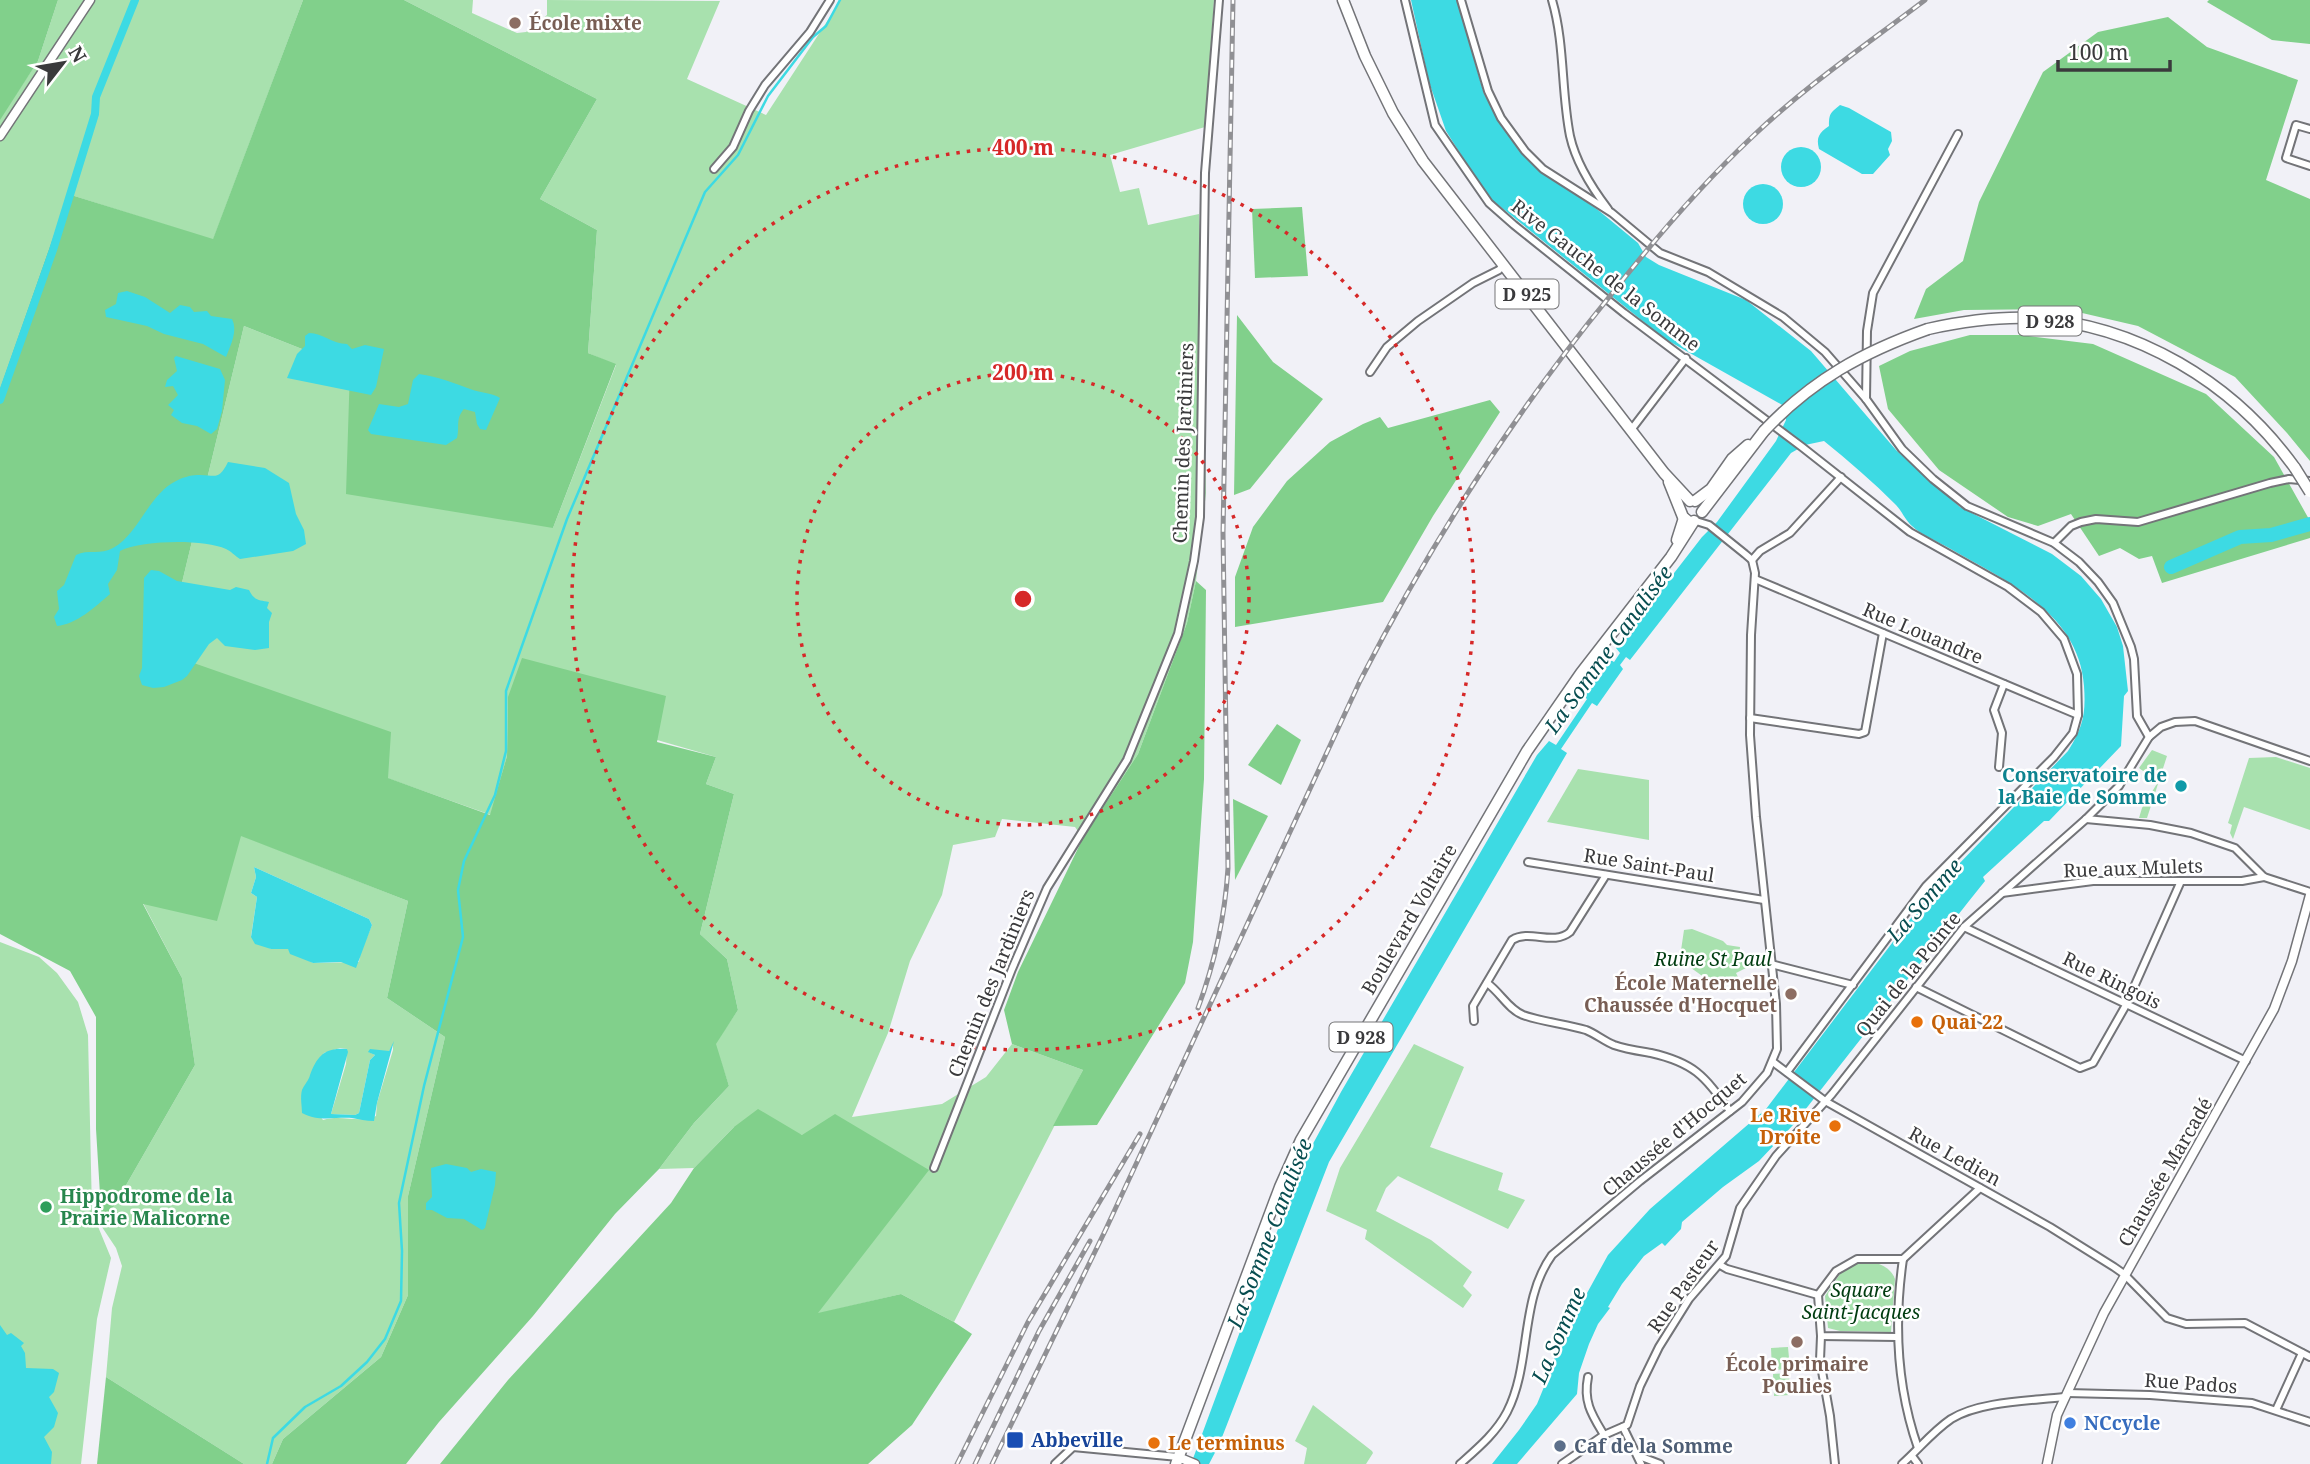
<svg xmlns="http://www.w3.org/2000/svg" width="2310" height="1464" viewBox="0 0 2310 1464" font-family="'Noto Serif',serif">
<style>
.green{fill:#a8e1ae;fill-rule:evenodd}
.forest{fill:#81d08b}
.water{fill:#3ddae3}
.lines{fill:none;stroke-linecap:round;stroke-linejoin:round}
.stream{stroke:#3ddae3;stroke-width:2.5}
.canal{stroke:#3ddae3;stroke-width:8}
.river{stroke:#3ddae3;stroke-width:14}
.minor-casing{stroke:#737478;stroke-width:10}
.tertiary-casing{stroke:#737478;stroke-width:11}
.primary-casing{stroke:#737478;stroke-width:13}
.minor{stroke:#fff;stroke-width:6}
.tertiary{stroke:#fff;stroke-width:8}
.primary{stroke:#fff;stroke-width:10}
.rail-casing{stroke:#909094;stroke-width:5}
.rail{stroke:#fff;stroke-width:2.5;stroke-dasharray:8;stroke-linecap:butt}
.primary-bridge-casing{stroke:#737478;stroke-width:13;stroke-linecap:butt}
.primary-bridge{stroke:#fff;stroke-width:10}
.ring{fill:none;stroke:#d62828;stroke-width:3.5;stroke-dasharray:3.5 7}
.education-dot{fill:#8d6e63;stroke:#fff;stroke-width:2.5}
.culture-dot{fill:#0f9aa8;stroke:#fff;stroke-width:2.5}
.food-dot{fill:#e8710a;stroke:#fff;stroke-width:2.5}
.leisure-dot{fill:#2e9e5b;stroke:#fff;stroke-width:2.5}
.shop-dot{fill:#3f7fe0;stroke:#fff;stroke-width:2.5}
.transit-dot{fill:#1a4fb4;stroke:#fff;stroke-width:2.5}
.service-dot{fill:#5c6f8a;stroke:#fff;stroke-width:2.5}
.labels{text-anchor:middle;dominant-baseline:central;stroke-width:5;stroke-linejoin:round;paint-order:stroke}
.shield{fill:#fff;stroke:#757576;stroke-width:2}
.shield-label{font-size:18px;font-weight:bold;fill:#3a3a3c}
.education-label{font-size:19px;font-weight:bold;fill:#785e54;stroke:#fff;text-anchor:start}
.street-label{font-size:19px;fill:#3a3a3c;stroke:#fff}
.culture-label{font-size:19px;font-weight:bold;fill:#0d838f;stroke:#fff;text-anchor:end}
.park-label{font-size:19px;font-style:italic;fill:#003c10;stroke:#fff}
.food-label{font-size:19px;font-weight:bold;fill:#c56008;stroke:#fff;text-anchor:start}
.leisure-label{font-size:19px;font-weight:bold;fill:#27864d;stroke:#fff;text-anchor:start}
.shop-label{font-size:19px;font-weight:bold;fill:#366cbe;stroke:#fff;text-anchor:start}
.transit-label{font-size:19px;font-weight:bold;fill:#164399;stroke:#fff;text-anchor:start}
.service-label{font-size:19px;font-weight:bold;fill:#4e5e75;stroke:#fff;text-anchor:start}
.water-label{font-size:21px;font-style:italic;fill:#074d50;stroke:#fff}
.centre{fill:#d62828;stroke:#fff;stroke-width:3.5}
.ring-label{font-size:21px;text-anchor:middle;font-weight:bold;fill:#d62828;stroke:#fff;stroke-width:5;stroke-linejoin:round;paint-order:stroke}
</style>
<rect width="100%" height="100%" fill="#f1f1f7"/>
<g class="green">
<polygon points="58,0 303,0 213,240 68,194 0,388 0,118 38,61"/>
<polygon points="404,0 473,0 472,13 517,33 526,32 547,15 547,0 720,1 687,79 766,115 841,0 1214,0 1205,127 1110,155 1120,192 1139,188 1148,225 1199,214 1206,493 1196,581 1187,623 1138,754 1083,838 1075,827 1002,819 995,837 953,845 942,895 910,961 888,1033 852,1117 942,1104 986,1077 1012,1044 1083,1070 954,1322 901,1294 817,1314 803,1135 734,1127 694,1168 659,1169 694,1123 729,1086 715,1044 738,1010 727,959 700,934 734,794 706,784 716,757 508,697 507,756 491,815 387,778 165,653 244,326 350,368 553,528 616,365 588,353 597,230 540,199 597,99"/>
<polygon points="2152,750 2167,756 2147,818 2139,818 2142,808 2158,782 2139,768"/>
<polygon points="2276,757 2310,768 2310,830 2244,807 2233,839 2230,833 2232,825 2228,823 2249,758"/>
<polygon points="1578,769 1649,780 1649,840 1547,822"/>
<path d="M241,835L408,901L387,998L445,1037L408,1196V1295L381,1357L283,1439L272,1464H244L106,1377L112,1308L122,1266L116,1248L102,1227L195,1065L182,978L143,903ZM254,867L369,919L372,925L360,954L359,962L313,963L288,949H271L251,936L257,897L251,893L256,877ZM393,1044V1050L377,1103L376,1116C359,1124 343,1114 323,1120L302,1092L324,1053L340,1048L347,1049L346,1064L331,1114L355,1115L359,1113L370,1060L375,1055L369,1052L389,1051Z"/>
<polygon points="1692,929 1723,941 1727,945 1740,947 1739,957 1746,968 1736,973 1739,979 1737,981 1712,983 1687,965 1679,964 1684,930"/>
<polygon points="0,942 39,957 57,973 78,1002 88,1035 92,1212 111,1258 97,1319 81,1464 0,1464"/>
<polygon points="1414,1044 1464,1067 1430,1147 1503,1173 1498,1190 1525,1200 1508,1229 1398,1176 1386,1188 1376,1211 1431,1240 1472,1272 1463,1286 1472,1295 1463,1308 1365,1239 1367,1230 1326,1211 1340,1168"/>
<path d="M1856,1261C1871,1261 1889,1263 1895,1279L1891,1332L1840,1331L1828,1328L1825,1296L1840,1274Z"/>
<polygon points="1788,1347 1790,1369 1772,1370 1771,1348"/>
<polygon points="1789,1373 1790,1395 1774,1396 1773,1374"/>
<polygon points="1313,1405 1372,1451 1373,1453 1366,1464 1304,1464 1307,1448 1295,1441"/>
</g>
<g class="forest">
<polygon points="0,0 58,0 38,61 0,120"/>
<polygon points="303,0 404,0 597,99 540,199 597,230 588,353 616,364 553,528 346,494 350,368 244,326 165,653 391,732 388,778 490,815 507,756 508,697 522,658 666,696 657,742 716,757 706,784 734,794 700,934 727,959 738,1010 716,1044 729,1086 694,1123 659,1169 615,1214 533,1316 439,1422 406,1464 272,1464 283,1439 381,1357 408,1295 408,1196 445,1037 387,998 408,901 241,836 217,921 143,904 182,978 195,1065 102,1227 96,1129 96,1017 70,971 0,934 0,388 68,194 213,239"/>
<polygon points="2209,0 2310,0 2310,44 2272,40 2207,2"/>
<polygon points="2168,17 2207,47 2298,80 2266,180 2310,199 2310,461 2287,433 2235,377 2138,326 2065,309 1964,310 1914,319 1926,289 1963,261 1979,202 2043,72 2098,32"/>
<polygon points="1302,207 1308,276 1255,278 1252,209"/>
<polygon points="1237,315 1273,362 1323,399 1250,489 1234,495"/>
<polygon points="1970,335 2021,335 2093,344 2206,394 2274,457 2310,521 2310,538 2162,583 2152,556 2139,559 2120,548 2099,556 2071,514 2038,526 2008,517 1939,470 1888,409 1879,366 1910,351"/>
<polygon points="1490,400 1500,412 1433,516 1383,602 1235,627 1235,577 1253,527 1287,481 1330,442 1363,424 1380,417 1388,428"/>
<polygon points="1196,581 1206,590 1204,779 1193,942 1185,983 1097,1125 1053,1126 1083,1070 1012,1044 1004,1010 1018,972 1083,838 1138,754 1187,623"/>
<polygon points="1277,724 1301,740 1281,785 1248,765"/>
<polygon points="1233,799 1268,816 1235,880"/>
<polygon points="758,1109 802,1135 835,1114 929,1170 818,1313 901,1294 954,1322 972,1334 912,1425 868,1464 440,1464 508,1380 671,1203 694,1168 734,1127"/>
<polygon points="106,1377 244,1464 97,1464"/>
</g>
<g class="water">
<path d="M1411,0H1457L1484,94L1500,123L1520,151L1544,173L1598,210L1638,243L1646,257L1659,265L1746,300L1811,351L1896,450L1960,507L2052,554L2081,576L2101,599L2117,627L2123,646L2128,691L2124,696L2121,746L2049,821H2044L1983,877L1985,881L1969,901L1794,1124L1759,1161L1723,1187L1682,1222L1681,1229L1665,1246L1662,1243L1644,1256L1622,1284L1608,1307L1610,1308L1598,1324L1589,1344L1579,1373L1577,1394L1517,1464H1492L1519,1430L1537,1404L1551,1370L1559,1344L1608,1255L1650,1209L1766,1109L1927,897L2068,751C2083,727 2086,714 2084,686C2079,612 2004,580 1949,548C1937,541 1921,535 1912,526C1905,520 1902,511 1896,505C1873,482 1849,461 1824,441L1805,445L1791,453L1630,660L1626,657L1620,665L1623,669L1597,706L1592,703L1561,749L1567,753L1329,1162L1219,1445L1209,1464H1191L1302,1164L1341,1092L1537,755L1549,741L1556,745L1587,699L1583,696L1609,659L1614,662L1620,653L1616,648L1702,537L1717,522L1776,441L1786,420L1784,406L1665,339L1487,196L1446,131L1429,82Z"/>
<path d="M1840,105L1849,108L1891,132L1892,141L1888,149L1890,155L1873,174H1862L1819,149C1816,137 1819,133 1829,126C1829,114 1830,113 1840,105Z"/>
<circle cx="1801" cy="167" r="20"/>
<circle cx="1763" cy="204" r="20"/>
<path d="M127,291L145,297L170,313L180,305L190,307L194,312L207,311L211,316L232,319C238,331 231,344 226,357L203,344L164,334L147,326L106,317L105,310L116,304L118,293Z"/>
<path d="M309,333C323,333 332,344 347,344L352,349L365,345L384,349L376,387L371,395L287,378L297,354L305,346V336Z"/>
<polygon points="176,356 220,369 225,380 222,411 217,429 211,434 197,426 182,423 171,415 174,410 168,405 178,395 173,386 165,387 167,380 177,371 174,358"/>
<path d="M419,374C439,377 454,383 473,390C482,393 492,393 500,398L486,430L480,429L477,424L475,412L464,409C455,419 460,427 457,438L446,445L371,434L368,430L379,404L399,407L408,404L413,380Z"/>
<path d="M228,462L265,468L289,483L296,514L304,530L306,544L293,551L240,559C235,556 231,551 226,549C204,539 142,540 120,551L117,570L108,584L110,594C95,607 77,624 57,626L54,617L59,609L57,591L64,585L76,555C88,549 101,555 113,548C138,535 149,494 176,481C181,478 191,475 197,475C215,474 218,482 228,462Z"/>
<path d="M151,570L159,571L177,581L230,590L236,587L249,590C254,601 260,600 269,602L267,608L272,613L269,622V648L255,650L225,646L217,638L209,644L187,676L182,680L164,687L153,688L142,685L139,676L142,668L144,578Z"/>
<polygon points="254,867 369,919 372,925 356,968 341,962 313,963 290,954 288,949 271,949 255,944 251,937 257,897 251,893 256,877"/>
<path d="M394,1041L377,1103L374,1121C366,1121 359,1119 352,1118C333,1117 319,1122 302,1113C302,1106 300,1097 302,1090C304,1085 309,1080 310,1075C317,1056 325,1047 347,1049L348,1052L331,1114L355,1115L359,1113L370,1060L375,1055L368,1052L370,1049L389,1051Z"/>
<polygon points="446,1164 467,1168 471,1172 481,1169 496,1172 495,1185 485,1228 482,1230 464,1219 447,1218 432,1210 426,1210 426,1203 432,1197 431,1168"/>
<polygon points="0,1325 7,1335 11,1333 24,1343 21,1346 25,1353 26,1368 53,1369 59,1373 54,1392 49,1397 58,1413 54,1427 44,1437 52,1452 51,1464 0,1464"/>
</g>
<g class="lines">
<polyline class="stream" points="267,1464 273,1438 305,1407 341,1386 367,1362 385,1339 401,1301 402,1251 399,1203 424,1086 463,937 458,890 464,861 495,795 506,751 506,691 567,519 705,192 738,155 768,96 813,37 826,26 840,0"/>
<polyline class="canal" points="0,400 53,250 95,114 96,97 135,0"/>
<polyline class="river" points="2171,567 2240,537 2271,535 2310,524"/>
<defs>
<g id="minor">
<polyline points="1405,0 1435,125 1489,203 1514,225 1624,313 1802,447 1910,532 2008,587 2041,612 2064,639 2077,674 2078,715 2073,733 2054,757 1926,886 1787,1072"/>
<polyline points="1461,0 1488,91 1501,118 1525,151 1543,169 1612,213 1660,253 1708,272 1783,317 1825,352 1866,399 1902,449 1933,479 1967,506 2054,543 2079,562 2098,582 2113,603 2131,647 2134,659 2137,716 2149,737"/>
<path d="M1552,0C1565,44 1561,91 1570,136C1576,163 1592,188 1608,209"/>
<polyline points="2310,129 2296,125 2286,158 2310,166"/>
<polyline points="714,169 733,147 749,111 765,85 810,32 830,0"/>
<polyline points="1370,372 1387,347 1418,321 1473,283 1499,270 1503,265"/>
<polyline points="1866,399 1867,331 1873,293 1958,134"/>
<polyline points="1631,430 1686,358"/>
<polyline points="2054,543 2071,526 2081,522 2096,519 2138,522 2270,483 2289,479 2310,481"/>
<polyline points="1752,560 1760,551 1790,533 1841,477"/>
<polyline points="1755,579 2078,715"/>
<polyline points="1750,718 1859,734 1865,732 1883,633"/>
<polyline points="1999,767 2002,733 1994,710 2004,684"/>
<polyline points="2086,819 2150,825 2191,833 2235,848 2264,877 2310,892"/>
<polyline points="1528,862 1764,900"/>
<polyline points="2002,893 2093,881 2242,881 2264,877"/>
<polyline points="1964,927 2246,1061"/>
<polyline points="1771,964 1853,985"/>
<path d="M1487,983C1500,992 1508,1009 1523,1015C1543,1022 1565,1024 1586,1030C1596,1034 1604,1041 1614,1045C1625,1049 1639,1051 1651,1053C1695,1063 1704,1076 1730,1111"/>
<polyline points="1916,987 2080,1068 2093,1063 2126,1005 2181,881"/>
<path d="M1474,1021L1473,1006L1512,940C1530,929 1553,946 1570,932L1606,875"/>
<polyline points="1773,1062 1825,1101 2050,1227 2114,1267 2124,1274 2167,1318 2186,1324 2245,1323 2310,1357"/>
<polyline points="934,1168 1012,969 1047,888 1127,760 1178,634 1194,561 1200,517 1205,173 1219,0"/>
<path d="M1903,1259C1894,1322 1897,1388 1918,1448"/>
<polyline points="1903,1259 1980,1188"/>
<polyline points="1720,1265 1727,1269 1818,1295"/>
<polyline points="1821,1336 1820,1360 1830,1416 1835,1464"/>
<polyline points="1897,1337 1821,1336 1818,1295 1836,1271 1857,1259 1903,1259"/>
<path d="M1588,1377C1583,1402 1592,1415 1604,1435"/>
<polyline points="2067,1393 2150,1395 2252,1403 2310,1422"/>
<polyline points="2276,1410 2302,1353"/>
<polyline points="1623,1427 1641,1464"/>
<polyline points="1639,1456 1660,1464"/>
<polyline points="1912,1456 1918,1464"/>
<polyline points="1055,1464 1073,1447 1178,1457"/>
<path d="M1460,1464C1478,1448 1496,1433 1507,1412C1532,1363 1519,1301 1552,1255L1640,1181L1742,1102L1767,1073L1777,1049L1776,1004L1756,817L1750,735L1751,635L1755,573L1752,560L1745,554L1709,525L1696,521"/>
<polyline points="1562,1464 1604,1435 1627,1425 1640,1386 1659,1347 1689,1299 1726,1256 1740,1208 1776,1156 1832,1094 1964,927 2086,819 2119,786 2149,737 2161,727 2175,722 2195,721 2310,761"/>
<path d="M1902,1464C1919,1449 1932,1432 1951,1419C1980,1401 2031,1401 2064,1397"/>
</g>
<g id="tertiary">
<polyline points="0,136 90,0"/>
<polyline points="1178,1457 1195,1464"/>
<polyline points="2047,1464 2057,1415 2104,1313 2274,1009 2292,961 2310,895"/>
</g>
<g id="primary">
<polyline points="1343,0 1365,56 1393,113 1423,161 1664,473 1690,501"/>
<path d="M1928,329C1960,322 1996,317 2029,318C2136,323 2234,383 2295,468"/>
<polyline points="1669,482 1683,517 1688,521"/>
<polyline points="1695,501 1711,489 1732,459 1748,445"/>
<polyline points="1702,512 1764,431"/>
<polyline points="1677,540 1684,518"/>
<polyline points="1176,1464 1280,1187 1301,1140 1527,751 1581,673 1671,557 1694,521"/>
</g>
</defs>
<use href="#minor" class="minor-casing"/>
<use href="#tertiary" class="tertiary-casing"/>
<use href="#primary" class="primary-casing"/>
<use href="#minor" class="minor"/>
<use href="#tertiary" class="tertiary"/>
<use href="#primary" class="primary"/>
<defs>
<g id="rail">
<path d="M1198,1008C1215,962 1225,916 1228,868L1223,533L1233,0"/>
<polyline points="957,1464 1028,1322 1140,1134"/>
<polyline points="975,1464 1039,1331 1090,1241"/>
<path d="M992,1464L1105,1231L1360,681C1430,544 1513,415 1610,296C1654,240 1699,187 1751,138C1804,87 1866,45 1925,0"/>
</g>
</defs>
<use href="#rail" class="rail-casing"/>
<use href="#rail" class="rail"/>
<defs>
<g id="primary-bridge">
<path d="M1764,431C1812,380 1863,352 1928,329"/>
<polyline points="2295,468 2310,492"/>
</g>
</defs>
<use href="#primary-bridge" class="primary-bridge-casing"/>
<use href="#primary-bridge" class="primary-bridge"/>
</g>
<g class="ring">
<circle cx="1023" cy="599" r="226"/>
<circle cx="1023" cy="599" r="451"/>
</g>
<g class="education-dot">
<circle cx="515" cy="23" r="7"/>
<circle cx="1791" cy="994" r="7"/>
<circle cx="1797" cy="1342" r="7"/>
</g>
<circle class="culture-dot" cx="2181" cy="786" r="7"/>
<g class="food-dot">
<circle cx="1917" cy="1022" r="7"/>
<circle cx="1835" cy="1126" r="7"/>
<circle cx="1154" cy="1443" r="7"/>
</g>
<circle class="leisure-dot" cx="46" cy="1207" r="7"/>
<circle class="shop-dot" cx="2070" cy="1423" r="7"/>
<rect class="transit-dot" x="1006" y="1431" width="18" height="18" rx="3.5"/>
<circle class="service-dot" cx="1560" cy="1446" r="7"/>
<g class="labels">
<g class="shield">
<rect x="1495.5" y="279.5" width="63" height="29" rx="5"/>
<rect x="2018.5" y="306.5" width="63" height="29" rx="5"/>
<rect x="1329.5" y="1022.5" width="63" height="29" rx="5"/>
</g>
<g class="shield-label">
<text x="1527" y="294">D 925</text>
<text x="2050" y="321">D 928</text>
<text x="1361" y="1037">D 928</text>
</g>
<g class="education-label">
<text x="529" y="23">École mixte</text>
<text x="1777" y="983" text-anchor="end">École Maternelle<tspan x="1777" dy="22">Chaussée d'Hocquet</tspan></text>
<text x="1797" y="1364" text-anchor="middle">École primaire<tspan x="1797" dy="22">Poulies</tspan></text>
</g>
<g class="street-label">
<text transform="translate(1606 275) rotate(38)">Rive Gauche de la Somme</text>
<text transform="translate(1183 443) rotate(-88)">Chemin des Jardiniers</text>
<text transform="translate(1923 633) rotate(23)">Rue Louandre</text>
<text transform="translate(1649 865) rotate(9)">Rue Saint-Paul</text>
<text transform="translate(2133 868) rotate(-2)">Rue aux Mulets</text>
<text transform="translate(1409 919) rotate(-60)">Boulevard Voltaire</text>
<text transform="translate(1908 974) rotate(-51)">Quai de la Pointe</text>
<text transform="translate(2112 980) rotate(26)">Rue Ringois</text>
<text transform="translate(991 983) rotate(-68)">Chemin des Jardiniers</text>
<text transform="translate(1674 1134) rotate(-40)">Chaussée d'Hocquet</text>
<text transform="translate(1955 1156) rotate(29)">Rue Ledien</text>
<text transform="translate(2165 1172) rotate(-60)">Chaussée Marcadé</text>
<text transform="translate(1683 1286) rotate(-55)">Rue Pasteur</text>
<text transform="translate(2191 1383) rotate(4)">Rue Pados</text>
</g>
<g class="culture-label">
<text x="2167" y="775">Conservatoire de<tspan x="2167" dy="22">la Baie de Somme</tspan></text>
</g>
<g class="park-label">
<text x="1713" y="959">Ruine St Paul</text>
<text x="1861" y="1290">Square<tspan x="1861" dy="22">Saint-Jacques</tspan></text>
</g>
<g class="food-label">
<text x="1931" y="1022">Quai 22</text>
<text x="1821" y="1115" text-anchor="end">Le Rive<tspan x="1821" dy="22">Droite</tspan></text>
<text x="1168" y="1443">Le terminus</text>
</g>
<g class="leisure-label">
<text x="60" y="1196">Hippodrome de la<tspan x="60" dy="22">Prairie Malicorne</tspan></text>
</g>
<g class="shop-label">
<text x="2084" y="1423">NCcycle</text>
</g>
<g class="transit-label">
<text x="1031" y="1440">Abbeville</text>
</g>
<g class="service-label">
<text x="1574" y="1446">Caf de la Somme</text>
</g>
<g class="water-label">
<text transform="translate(1608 649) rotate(-54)">La Somme Canalisée</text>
<text transform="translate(1924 900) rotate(-49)">La Somme</text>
<text transform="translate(1269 1233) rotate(-69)">La Somme Canalisée</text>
<text transform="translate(1558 1335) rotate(-66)">La Somme</text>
</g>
</g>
<circle cx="1023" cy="599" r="10" class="centre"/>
<g class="ring-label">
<text x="1023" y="155">400 m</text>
<text x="1023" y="380">200 m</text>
</g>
<g transform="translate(63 63) rotate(59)" stroke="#ffffff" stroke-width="5" paint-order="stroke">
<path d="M0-5L12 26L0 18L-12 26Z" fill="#3a3a3c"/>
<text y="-10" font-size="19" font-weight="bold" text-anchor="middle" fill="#3a3a3c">N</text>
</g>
<path d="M2058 60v10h112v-10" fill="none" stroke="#3a3a3c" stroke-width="3.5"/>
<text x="2068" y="60" font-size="21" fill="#3a3a3c" stroke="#ffffff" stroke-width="5" paint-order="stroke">100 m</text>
</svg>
